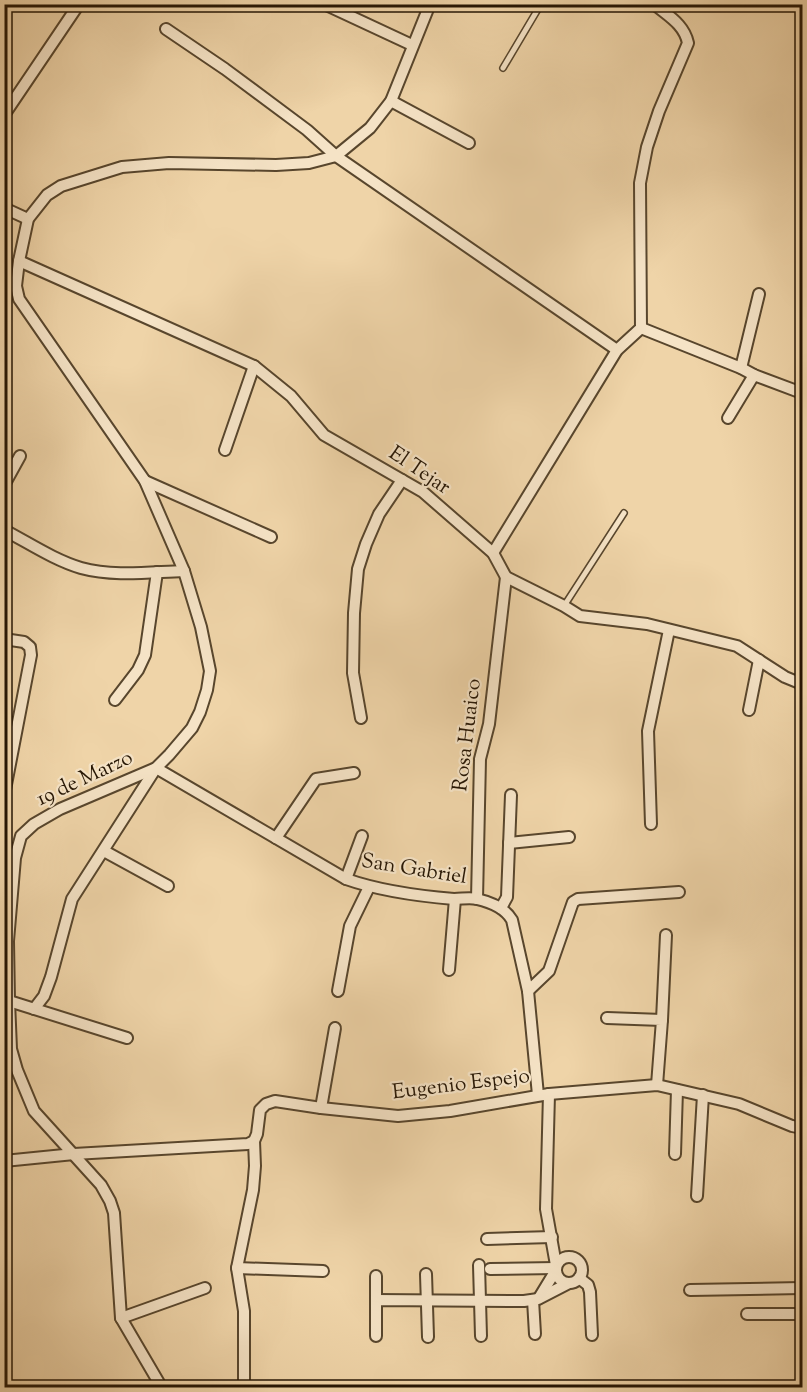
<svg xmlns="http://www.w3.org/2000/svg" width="807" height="1392" viewBox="0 0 807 1392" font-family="'Sorts Mill Goudy',serif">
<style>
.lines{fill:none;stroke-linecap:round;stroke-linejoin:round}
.lane-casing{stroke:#58462d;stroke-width:8}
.street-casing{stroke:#58462d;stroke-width:14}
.lane{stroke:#f5e3c6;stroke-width:5}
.street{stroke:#f5e3c6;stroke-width:10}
.labels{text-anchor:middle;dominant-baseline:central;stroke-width:4.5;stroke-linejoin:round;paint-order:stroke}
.street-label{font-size:21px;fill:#261604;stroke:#f5e3c6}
</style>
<rect width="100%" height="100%" fill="#efd4a8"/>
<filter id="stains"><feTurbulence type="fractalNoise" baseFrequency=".00333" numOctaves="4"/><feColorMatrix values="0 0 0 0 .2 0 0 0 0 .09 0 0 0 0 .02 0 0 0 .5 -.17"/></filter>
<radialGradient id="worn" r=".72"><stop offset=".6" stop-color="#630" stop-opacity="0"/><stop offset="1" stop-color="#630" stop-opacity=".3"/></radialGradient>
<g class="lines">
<defs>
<g id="lane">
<polyline points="503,68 541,4"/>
<polyline points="564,606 624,513"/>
</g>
<g id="street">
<polyline points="324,4 412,45"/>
<polyline points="166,29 225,69 307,130 336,156 617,350"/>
<polyline points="391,101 469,143"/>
<polyline points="4,115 79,4"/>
<polyline points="4,208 28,219"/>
<polyline points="19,261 254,366 291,396 324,435 423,492 493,553 506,577 564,606 580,616 647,624 737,646 785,677 802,684"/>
<polyline points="641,328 741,368 754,375 802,393"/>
<polyline points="741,368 759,294"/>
<polyline points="728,418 754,375"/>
<polyline points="225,450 254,366"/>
<polyline points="145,481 271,537"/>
<polyline points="4,485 20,456"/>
<path d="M4,530C29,543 54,560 81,568C114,577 150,572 184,571"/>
<path d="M493,553L617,350L641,328L640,183L647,147L659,111L688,43C684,24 668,16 654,4"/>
<polyline points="4,639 24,642 30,647 31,655 4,795"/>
<polyline points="115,700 138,670 145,655 157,572"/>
<polyline points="749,710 759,660"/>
<polyline points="361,718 353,673 354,613 358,569 366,544 379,514 402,480"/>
<polyline points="651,824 648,731 669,630"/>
<polyline points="276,838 316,779 354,773"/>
<polyline points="509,843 569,837"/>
<polyline points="104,851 168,886"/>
<polyline points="346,879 362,836"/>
<polyline points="477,899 480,759 489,724 506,577"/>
<polyline points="501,908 507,897 511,795"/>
<polyline points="449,970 455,899"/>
<polyline points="338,991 350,926 369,887"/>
<polyline points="528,991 549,971 573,902 578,899 679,892"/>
<polyline points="9,1001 127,1038"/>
<path d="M34,1009L44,996L51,977L72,899L156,768L346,879C380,891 418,896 454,899C462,899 470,897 477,899C490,902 505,908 512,920L528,991L538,1095"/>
<polyline points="607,1018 662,1020 657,1085"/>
<polyline points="662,1020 666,935"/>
<polyline points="549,1094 546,1209 556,1265"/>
<polyline points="321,1108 335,1028"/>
<polyline points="675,1154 677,1090"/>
<polyline points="4,1161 74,1154 248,1144 254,1141 257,1134 260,1110 266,1104 275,1101 321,1108 398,1116 450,1111 549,1094 657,1085 739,1104 792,1126 802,1128"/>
<polyline points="697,1196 703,1095"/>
<polyline points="487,1239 552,1237"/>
<circle cx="569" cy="1270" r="13"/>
<polyline points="479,1265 481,1336"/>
<polyline points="237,1268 323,1271"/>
<polyline points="490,1269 556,1268"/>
<polyline points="426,1274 428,1337"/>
<polyline points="376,1276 376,1300"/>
<polyline points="579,1278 588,1285 590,1292 592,1335"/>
<polyline points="690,1290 802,1288"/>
<polyline points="539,1298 556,1270"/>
<polyline points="533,1300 535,1334"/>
<polyline points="747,1314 802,1314"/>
<polyline points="121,1318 205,1288"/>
<polyline points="376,1336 376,1300 524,1301 538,1299 569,1283"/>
<polyline points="162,1388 121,1318 114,1213 110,1201 101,1185 34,1111 17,1070 11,1049 9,1001 8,941 15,858 21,836 34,824 60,809 156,768 169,755 192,728 200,712 207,690 210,671 201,627 184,571 145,481 19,299 16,286 19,261 28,219 47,195 61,186 122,167 169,163 276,165 309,163 336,156 370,128 391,101 430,4"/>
<polyline points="244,1388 244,1311 237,1268 253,1190 255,1166 254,1141"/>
</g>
</defs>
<use href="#lane" class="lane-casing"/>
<use href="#street" class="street-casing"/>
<use href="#lane" class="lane"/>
<use href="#street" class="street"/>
</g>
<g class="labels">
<g class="street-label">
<text transform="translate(419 471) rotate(34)">El Tejar</text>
<text transform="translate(468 735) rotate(-83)">Rosa Huaico</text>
<text transform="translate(85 779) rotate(-25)">19 de Marzo</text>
<text transform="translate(414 870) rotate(9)">San Gabriel</text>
<text transform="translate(461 1085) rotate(-7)">Eugenio Espejo</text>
</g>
</g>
<rect width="807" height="1392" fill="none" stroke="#efd4a8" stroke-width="24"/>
<rect x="6" y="6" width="795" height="1380" fill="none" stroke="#261604" stroke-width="3"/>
<rect x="12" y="12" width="783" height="1368" fill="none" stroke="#261604" stroke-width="1.5"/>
<rect width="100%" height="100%" filter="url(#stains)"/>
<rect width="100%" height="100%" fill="url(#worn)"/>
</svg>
